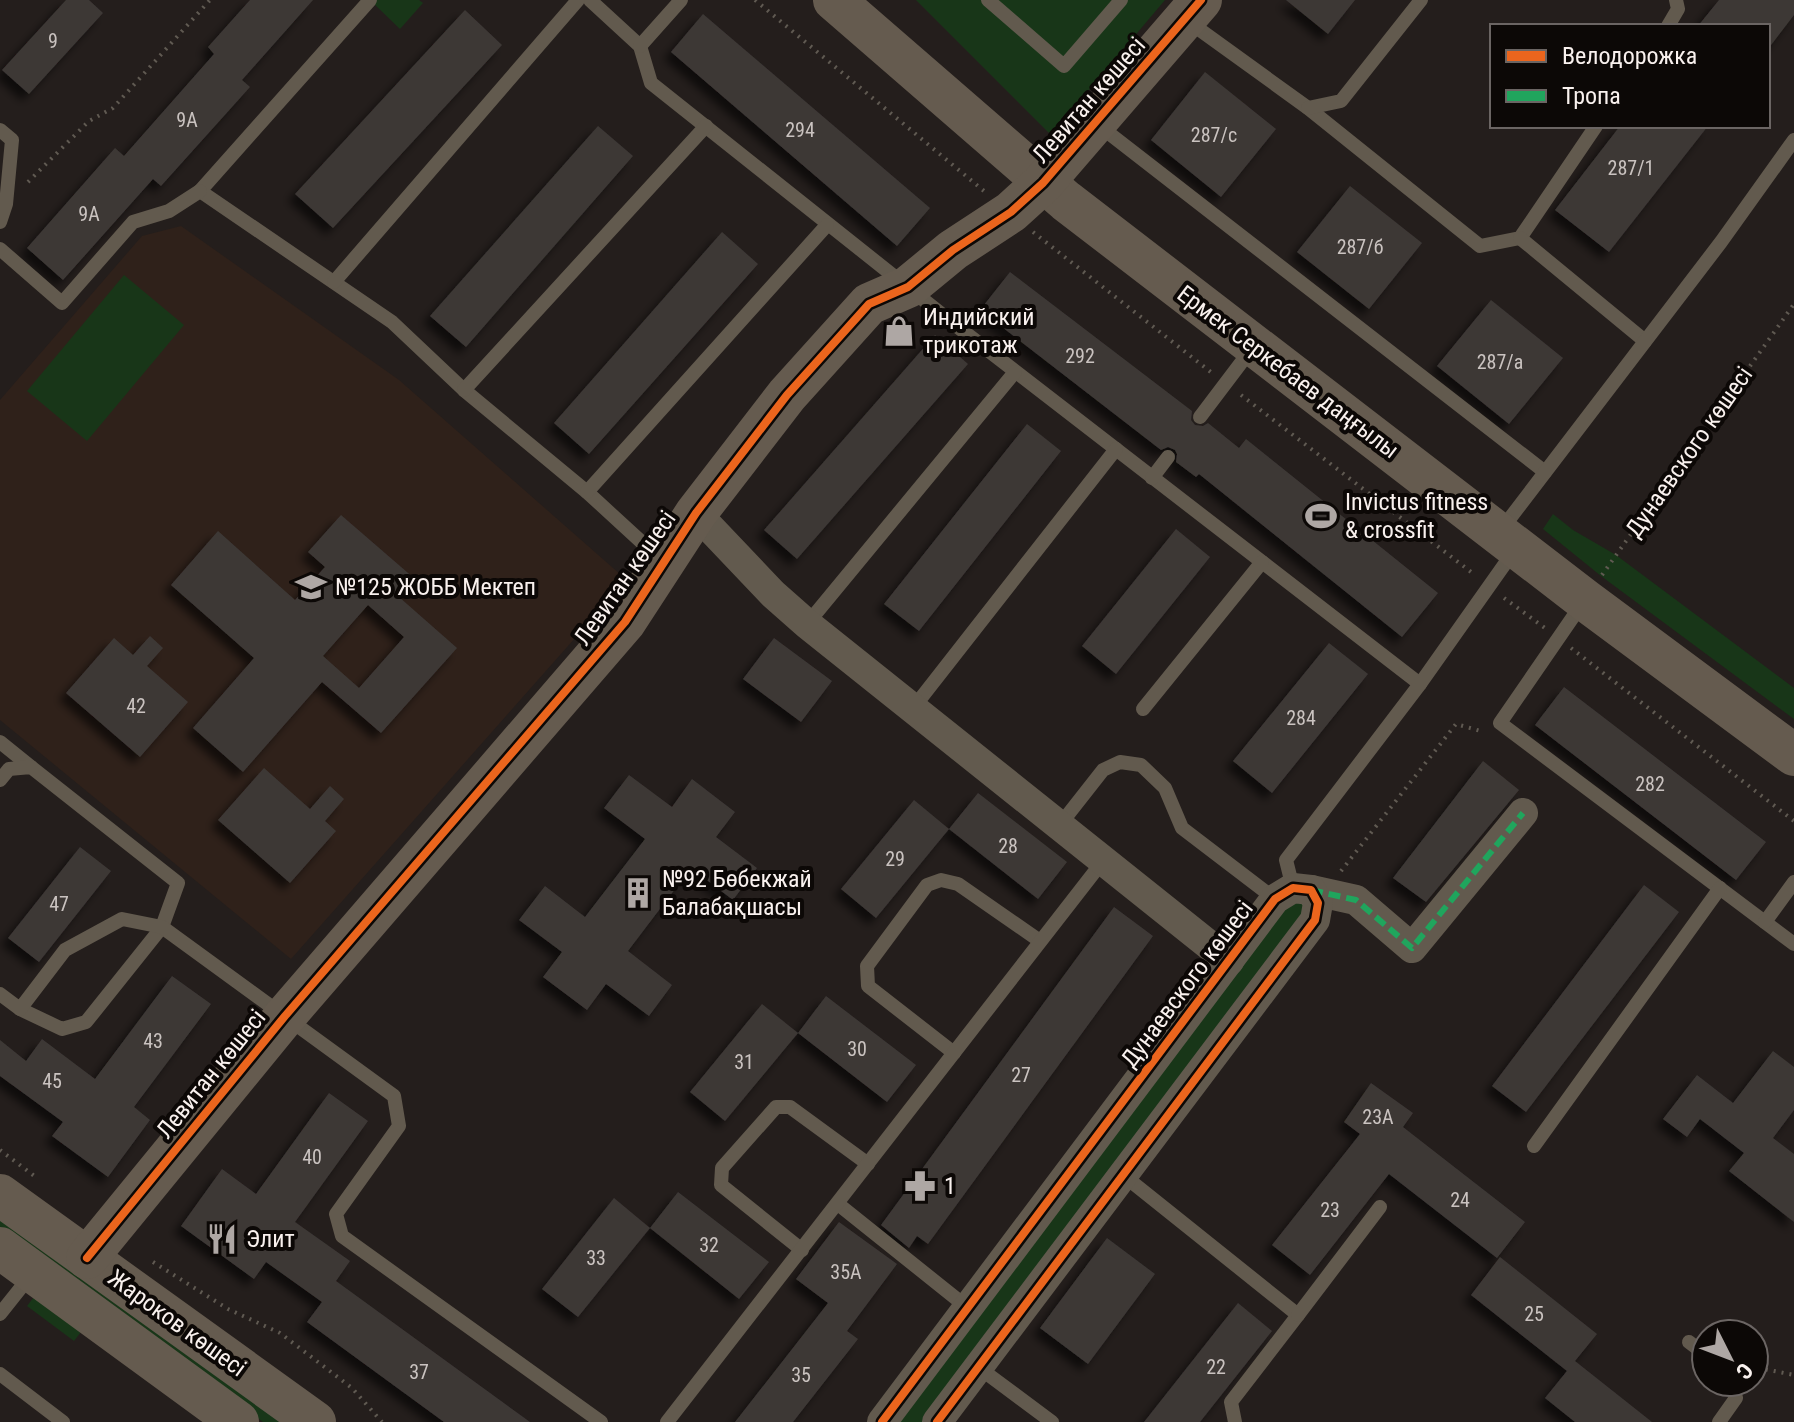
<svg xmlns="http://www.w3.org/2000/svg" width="1794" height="1422" viewBox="0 0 1794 1422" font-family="'Roboto Condensed',sans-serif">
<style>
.built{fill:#2f211a}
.green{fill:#183618}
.building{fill:#3d3836;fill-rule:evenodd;filter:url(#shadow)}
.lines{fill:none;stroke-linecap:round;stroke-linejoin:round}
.path{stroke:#605a52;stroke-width:4;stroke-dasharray:2 6;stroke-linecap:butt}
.lane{stroke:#625a4e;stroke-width:14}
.street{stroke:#625a4e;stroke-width:30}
.secondary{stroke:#655b4f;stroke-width:42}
.quiet{stroke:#20a55d;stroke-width:6;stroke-dasharray:12 6;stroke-linecap:butt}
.cycleway-casing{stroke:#0c0806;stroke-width:13}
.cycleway{stroke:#eb651d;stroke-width:8}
.labels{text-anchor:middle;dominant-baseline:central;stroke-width:8;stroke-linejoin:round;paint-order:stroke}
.number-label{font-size:20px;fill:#cac3c0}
.street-label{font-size:24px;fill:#f9f1ee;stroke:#0c0806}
.poi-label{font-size:24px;fill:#f9f1ee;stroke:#0c0806;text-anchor:start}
</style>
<defs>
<filter id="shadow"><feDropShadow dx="-7" dy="7" stdDeviation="4" flood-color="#0009"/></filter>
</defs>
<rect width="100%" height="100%" fill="#241e1c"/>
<polygon class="built" points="181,226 399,380 621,575 583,629 291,959 0,720 0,400 142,236"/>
<g class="green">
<polygon points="370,0 419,0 423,3 400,29"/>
<polygon points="916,0 1165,0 1051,135"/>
<polygon points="124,275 184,325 87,441 27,391"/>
<polygon points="1553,514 1573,530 1616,555 1794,688 1794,719 1601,576 1543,529"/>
<polygon points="1275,899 1318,903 930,1422 889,1422"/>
<polygon points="0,1214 296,1422 263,1422 0,1227"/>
<polygon points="37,1293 84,1328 74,1341 27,1306"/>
</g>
<g class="building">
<polygon points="66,0 89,0 103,13 29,94 2,70"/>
<polygon points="250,0 313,0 242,80 250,87 161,186 153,179 63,280 27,248 115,148 124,156 214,54 208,47"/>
<polygon points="1286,0 1355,0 1328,34"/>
<polygon points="1719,0 1794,0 1794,15 1768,49 1768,26 1698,26"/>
<polygon points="465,10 502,45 333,228 295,194"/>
<polygon points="703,14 930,208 897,246 671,52"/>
<polygon points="1205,72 1276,129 1221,197 1151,140"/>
<polygon points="598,126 633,156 466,347 430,316"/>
<polygon points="1620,126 1708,126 1609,252 1555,210"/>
<polygon points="1350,186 1422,243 1369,309 1297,252"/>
<polygon points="722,232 758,264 589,454 554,423"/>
<polygon points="1010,272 1192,411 1191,420 1195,425 1203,426 1208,423 1239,448 1246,439 1438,593 1402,637 1199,474 1196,477 1176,462 1177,454 1175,450 1168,447 1161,450 980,310"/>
<polygon points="1491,300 1563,358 1509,424 1437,366"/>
<polygon points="935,335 968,364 797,559 764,530"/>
<polygon points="1027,424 1061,451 919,631 884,604"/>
<path d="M341,515L415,579L399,597L457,648L381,733L322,682L243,772L193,728L254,658L171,585L218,531L295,600L325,567L308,552ZM368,605L404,637L359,688L323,656Z"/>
<polygon points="1176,529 1210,557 1116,674 1082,646"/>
<polygon points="150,636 163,648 147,666 188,702 140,757 66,693 114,638 133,655"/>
<polygon points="774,638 832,681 801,722 743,679"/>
<polygon points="1329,643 1368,674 1272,793 1233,761"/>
<polygon points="1564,687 1766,842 1736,880 1535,725"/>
<polygon points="1483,761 1519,790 1426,902 1393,878"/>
<polygon points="264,768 310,809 330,786 344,799 325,821 336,831 290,883 218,820"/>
<polygon points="629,775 672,807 692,779 735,812 716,837 757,868 733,900 691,868 628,951 672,985 649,1016 606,984 587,1010 543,977 562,952 519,920 545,886 585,917 645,839 604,808"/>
<polygon points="978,793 1067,862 1038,899 949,829"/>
<polygon points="914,800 949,829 876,918 841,889"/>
<polygon points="80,847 111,871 39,962 8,938"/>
<polygon points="1644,885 1679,912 1526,1112 1492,1086"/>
<polygon points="1114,907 1153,936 928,1244 917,1236 909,1248 881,1225"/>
<polygon points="172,976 211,1004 134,1107 150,1120 108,1177 52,1136 63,1122 0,1076 0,1040 26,1061 42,1039 95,1079"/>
<polygon points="826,996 916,1065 887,1102 798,1033"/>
<polygon points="762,1004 798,1033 725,1121 690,1092"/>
<polygon points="1773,1051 1794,1067 1794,1110 1773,1138 1794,1154 1794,1222 1729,1171 1744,1153 1700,1119 1687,1137 1663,1119 1697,1075 1733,1103"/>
<polygon points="1371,1083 1413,1113 1403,1127 1525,1222 1497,1258 1389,1174 1310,1275 1272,1245 1360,1134 1344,1122"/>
<polygon points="329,1093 368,1121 295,1222 350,1261 336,1281 530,1422 444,1422 307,1322 322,1302 266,1262 254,1279 181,1226 222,1169 256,1194"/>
<polygon points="678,1192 769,1262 739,1299 650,1228"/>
<polygon points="614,1198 650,1228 578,1317 542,1289"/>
<polygon points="839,1222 897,1264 847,1331 858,1339 793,1422 735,1422 828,1303 796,1279"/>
<polygon points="1107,1238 1155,1274 1088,1364 1040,1328"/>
<polygon points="1500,1257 1597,1334 1575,1361 1652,1422 1575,1422 1545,1398 1571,1366 1567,1371 1471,1295"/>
<polygon points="1238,1303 1272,1331 1200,1422 1144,1422"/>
</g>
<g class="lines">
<g class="path">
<polyline points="755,0 984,191"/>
<polyline points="28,182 89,121 113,108 210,0"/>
<polyline points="1033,232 1212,373"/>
<polyline points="1241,395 1475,575"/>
<polyline points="1602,575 1794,304"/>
<polyline points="1504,598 1545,628"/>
<polyline points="1571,648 1794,821"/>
<polyline points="1341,871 1456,724 1484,732"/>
<polyline points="0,1150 37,1178"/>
<polyline points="153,1262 228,1309 280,1333 352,1388 382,1422"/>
<polyline points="1754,1379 1764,1369 1794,1375"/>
</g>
<g class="lane">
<polyline points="370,0 200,191 392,322 464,390 587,492 660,559"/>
<polyline points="590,0 640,46 651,83 954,324 1420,684"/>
<polyline points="988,0 1064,66 1121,0"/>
<polyline points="1189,22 1308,108 1480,246 1520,238 1596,126"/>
<polyline points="1668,26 1678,9 1676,0"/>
<polyline points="640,46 681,0"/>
<polyline points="1308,108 1341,101 1421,0"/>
<polyline points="1097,124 1545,472"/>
<polyline points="0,130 12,140 6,204 0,222"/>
<polyline points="1520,238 1645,341"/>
<polyline points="0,249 62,303 133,222 169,211 200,191"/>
<polyline points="334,282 578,0"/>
<polyline points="464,390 706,126"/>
<polyline points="1200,417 1253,347"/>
<polyline points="1152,478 1168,457"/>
<polyline points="587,492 827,225"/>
<polyline points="1501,530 1721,242 1794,140"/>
<polyline points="1584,601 1500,723 1794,944"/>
<polyline points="807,624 1015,372"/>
<polyline points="914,707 1116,449"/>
<polyline points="1143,709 1262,562"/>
<polyline points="0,742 31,767"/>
<polyline points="0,780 9,769 31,767 178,883 162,927 86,1022 62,1029 20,1009"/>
<polyline points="1059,826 1103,770 1120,762 1141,765 1165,788 1182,828 1275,899"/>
<polyline points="1293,888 1286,860 1420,684 1514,551"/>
<polyline points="1765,922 1794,882"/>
<polyline points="0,994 20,1009 65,950 122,919 162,927 394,1096 399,1126 336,1214 342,1236 601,1422"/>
<polyline points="954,1053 868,986 867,966 927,885 941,880 958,884 1040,941"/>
<polyline points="1534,1146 1720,888"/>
<polyline points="1123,1175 1298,1315 1231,1402 1235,1422"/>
<polyline points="838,1204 968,1308"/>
<polyline points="802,1250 721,1185 722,1168 776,1107 790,1107 868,1164"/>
<polyline points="0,1314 31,1275"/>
<polyline points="1298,1315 1380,1207"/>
<polyline points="1689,1342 1706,1355"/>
<polyline points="978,1367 1052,1422"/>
<polyline points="0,1374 63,1422"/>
<polyline points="667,1422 1103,861"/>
<polyline points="1719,1422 1736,1398 1732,1382"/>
</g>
<g class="street">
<polyline points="696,513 773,594 807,624 1229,961"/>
<polyline points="1311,890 1356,900 1412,948 1523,813"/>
<polyline points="882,1422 1275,899 1293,888 1311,890 1318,903 1315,920 937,1422"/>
</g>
<g class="secondary">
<polyline points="834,0 1066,201 1585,600 1794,755"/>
<polyline points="0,1195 315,1422"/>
<polyline points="0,1248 238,1422"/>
<polyline points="87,1258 285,1016 625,622 696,513 787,395 869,304 908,287 953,250 1011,212 1043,183 1201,0"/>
</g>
<polyline class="quiet" points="1311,890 1356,900 1412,948 1523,813"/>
<defs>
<g id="cycleway">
<polyline points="87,1258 285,1016 625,622 696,513 787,395 869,304 908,287 953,250 1011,212 1043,183 1201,0"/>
<polyline points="882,1422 1275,899 1293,888 1311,890 1318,903 1315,920 937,1422"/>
</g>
</defs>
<use href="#cycleway" class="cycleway-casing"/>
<use href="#cycleway" class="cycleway"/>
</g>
<defs>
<symbol id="shop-bare" viewBox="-9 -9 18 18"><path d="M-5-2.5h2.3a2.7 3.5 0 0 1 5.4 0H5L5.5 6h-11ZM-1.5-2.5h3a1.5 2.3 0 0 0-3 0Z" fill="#aea7a4" stroke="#0c0806" stroke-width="2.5" paint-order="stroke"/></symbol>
<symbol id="stadium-bare" viewBox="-9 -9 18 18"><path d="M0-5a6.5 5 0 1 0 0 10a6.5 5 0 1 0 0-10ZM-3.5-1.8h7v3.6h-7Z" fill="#aea7a4" stroke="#0c0806" stroke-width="2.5" paint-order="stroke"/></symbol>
<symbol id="school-bare" viewBox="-9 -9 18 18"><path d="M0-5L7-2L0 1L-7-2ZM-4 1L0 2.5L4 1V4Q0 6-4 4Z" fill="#aea7a4" stroke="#0c0806" stroke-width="2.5" paint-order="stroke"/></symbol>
<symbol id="building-bare" viewBox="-9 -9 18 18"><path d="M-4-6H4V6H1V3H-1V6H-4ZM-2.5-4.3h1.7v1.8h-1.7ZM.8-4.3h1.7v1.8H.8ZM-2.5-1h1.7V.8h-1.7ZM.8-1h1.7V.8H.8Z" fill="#aea7a4" stroke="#0c0806" stroke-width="2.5" paint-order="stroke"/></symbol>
<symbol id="pharmacy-bare" viewBox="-9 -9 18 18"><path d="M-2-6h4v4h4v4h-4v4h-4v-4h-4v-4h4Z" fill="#aea7a4" stroke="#0c0806" stroke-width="2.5" paint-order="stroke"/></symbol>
<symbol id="restaurant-bare" viewBox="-9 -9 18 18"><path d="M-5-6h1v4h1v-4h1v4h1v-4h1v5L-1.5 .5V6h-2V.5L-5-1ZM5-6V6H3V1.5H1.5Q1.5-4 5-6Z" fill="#aea7a4" stroke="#0c0806" stroke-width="2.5" paint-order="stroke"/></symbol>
</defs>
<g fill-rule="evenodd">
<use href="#shop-bare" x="877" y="309" width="44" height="44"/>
<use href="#stadium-bare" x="1299" y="494" width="44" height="44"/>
<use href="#school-bare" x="289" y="565" width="44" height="44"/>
<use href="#building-bare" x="616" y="871" width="44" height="44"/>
<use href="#pharmacy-bare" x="898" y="1164" width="44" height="44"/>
<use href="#restaurant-bare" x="200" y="1217" width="44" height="44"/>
</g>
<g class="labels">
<g class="number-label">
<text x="53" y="41">9</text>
<text x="187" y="120">9А</text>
<text x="800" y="130">294</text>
<text x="1214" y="135">287/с</text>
<text x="1631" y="168">287/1</text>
<text x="89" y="214">9А</text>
<text x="1360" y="247">287/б</text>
<text x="1080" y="356">292</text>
<text x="1500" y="362">287/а</text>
<text x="136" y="706">42</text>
<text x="1301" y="718">284</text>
<text x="1650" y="784">282</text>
<text x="1008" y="846">28</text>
<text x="895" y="859">29</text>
<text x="59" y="904">47</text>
<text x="153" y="1041">43</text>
<text x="857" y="1049">30</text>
<text x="744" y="1062">31</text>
<text x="1021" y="1075">27</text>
<text x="52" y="1081">45</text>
<text x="1378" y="1117">23А</text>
<text x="312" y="1157">40</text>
<text x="1460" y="1200">24</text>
<text x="1330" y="1210">23</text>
<text x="709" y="1245">32</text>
<text x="596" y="1258">33</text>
<text x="846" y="1272">35А</text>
<text x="1534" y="1314">25</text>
<text x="1216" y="1367">22</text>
<text x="419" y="1372">37</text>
<text x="801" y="1375">35</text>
</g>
<g class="street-label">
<text transform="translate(1089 100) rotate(-49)">Левитан көшесі</text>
<text transform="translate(1288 372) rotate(37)">Ермек Серкебаев даңғылы</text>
<text transform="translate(1689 452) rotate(-55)">Дунаевского көшесі</text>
<text transform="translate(625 578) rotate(-55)">Левитан көшесі</text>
<text transform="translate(1187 984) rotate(-53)">Дунаевского көшесі</text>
<text transform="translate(211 1074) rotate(-51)">Левитан көшесі</text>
<text transform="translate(177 1323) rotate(36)">Жароков көшесі</text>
</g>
<g class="poi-label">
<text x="923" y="317">Индийский<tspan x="923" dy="28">трикотаж</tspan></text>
<text x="1345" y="502">Invictus fitness<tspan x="1345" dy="28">&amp; crossfit</tspan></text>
<text x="335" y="587">№125 ЖОББ Мектеп</text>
<text x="662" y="879">№92 Бөбекжай<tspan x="662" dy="28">Балабақшасы</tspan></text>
<text x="944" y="1186">1</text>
<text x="246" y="1239">Элит</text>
</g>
</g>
<rect x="1490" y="24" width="280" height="104" fill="#0c0806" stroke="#6b6563" stroke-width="2"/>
<rect x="1506" y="50" width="40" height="12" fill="#eb651d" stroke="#6b6563" stroke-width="2"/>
<text x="1562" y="64" font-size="24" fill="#f9f1ee">Велодорожка</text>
<rect x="1506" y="90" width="40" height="12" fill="#20a55d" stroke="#6b6563" stroke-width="2"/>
<text x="1562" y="104" font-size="24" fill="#f9f1ee">Тропа</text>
<g transform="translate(1730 1358) rotate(132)"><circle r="38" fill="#0c0806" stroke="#6b6563" stroke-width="2"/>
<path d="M0-6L14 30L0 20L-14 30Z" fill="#aea7a4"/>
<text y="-12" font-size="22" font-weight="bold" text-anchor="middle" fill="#f9f1ee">С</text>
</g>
</svg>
